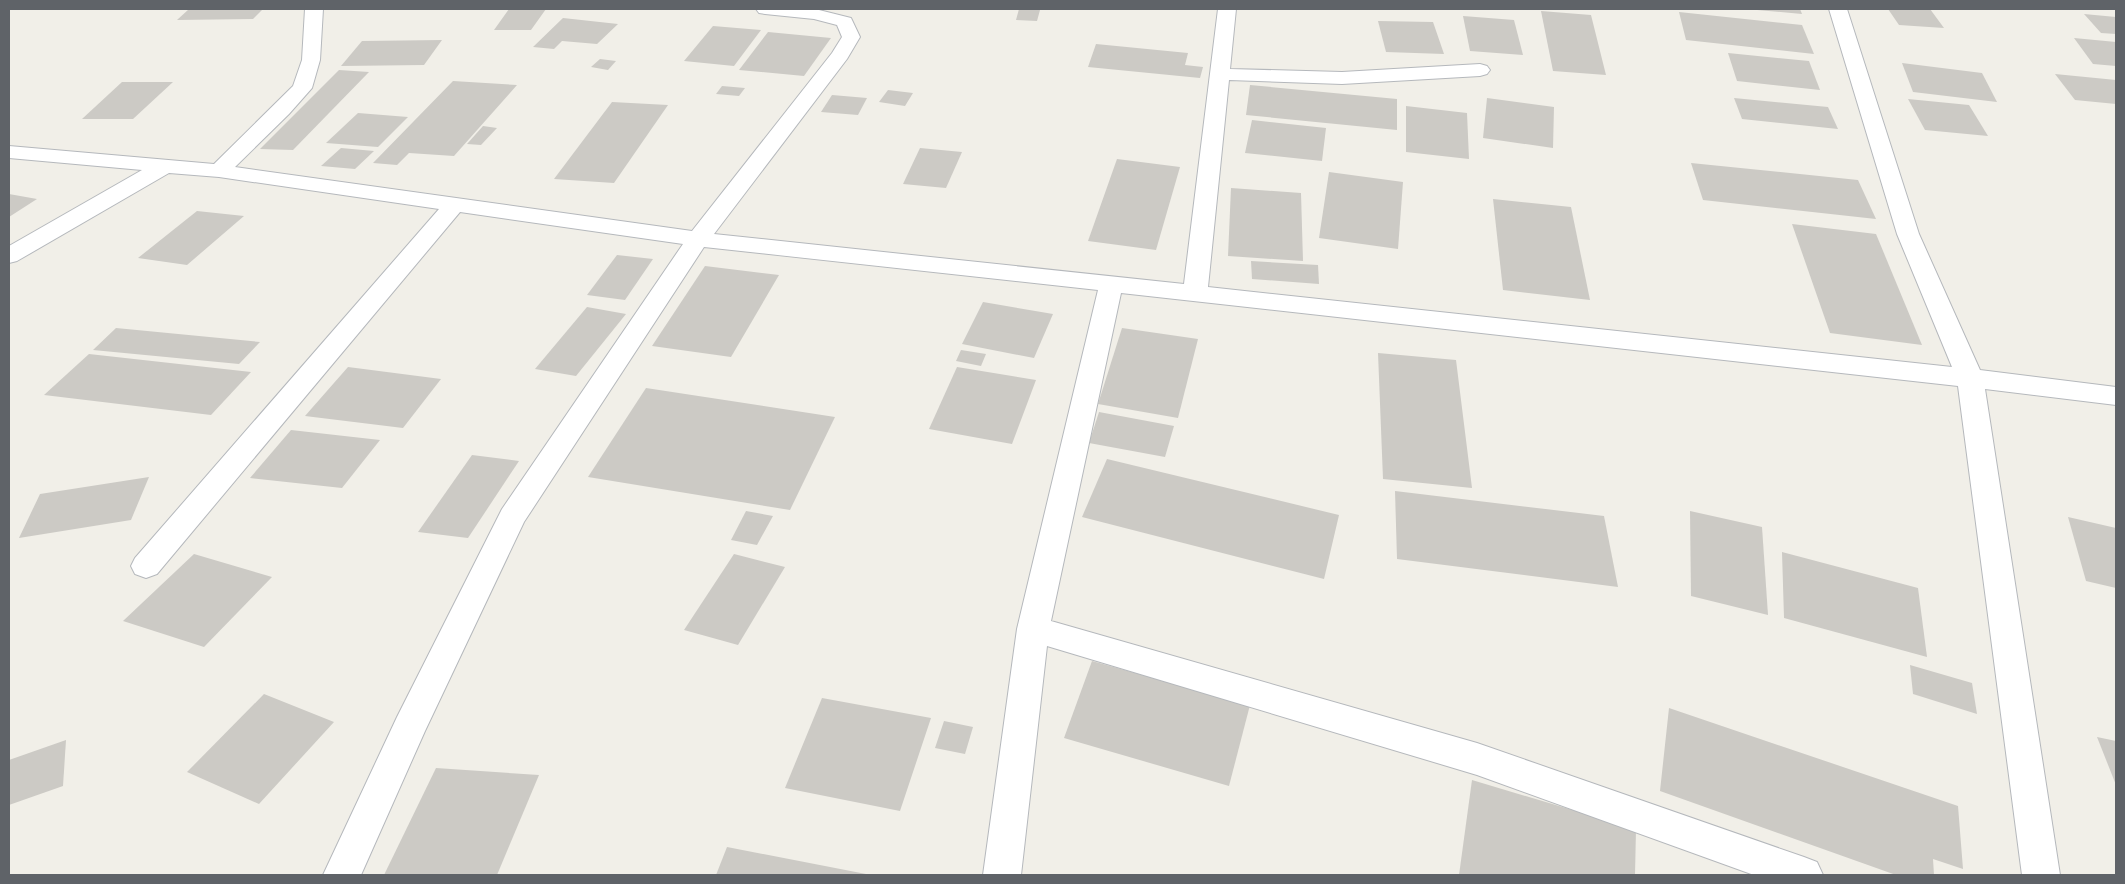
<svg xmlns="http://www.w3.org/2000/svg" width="2125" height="884" viewBox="0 0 2125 884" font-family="'Work Sans',sans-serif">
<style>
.building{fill:#cccac5}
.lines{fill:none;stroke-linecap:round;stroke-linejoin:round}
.minor-casing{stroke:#b5b8bc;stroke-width:2}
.minor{fill:#fff;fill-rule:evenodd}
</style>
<rect width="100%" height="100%" fill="#f1efe8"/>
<g class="building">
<polygon points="189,9 263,9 253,19 177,20"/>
<polygon points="509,9 546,9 531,30 494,30"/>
<polygon points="1019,9 1040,10 1037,21 1016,20"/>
<polygon points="1757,9 1800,9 1802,14 1757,10"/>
<polygon points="1888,9 1930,9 1944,28 1899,25"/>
<polygon points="1541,11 1591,15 1606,75 1553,71"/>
<polygon points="1679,12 1802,25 1814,54 1686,40"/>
<polygon points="2084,14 2116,17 2116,34 2101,33"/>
<polygon points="1463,16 1514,20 1523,55 1470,51"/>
<polygon points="563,18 618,24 597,44 562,41 554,49 533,47"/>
<polygon points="1378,21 1433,22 1444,54 1386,52"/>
<polygon points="713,26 761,30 734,66 684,61"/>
<polygon points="768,32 831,38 804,76 739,70"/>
<polygon points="2074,38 2116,42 2116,66 2093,64"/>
<polygon points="442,40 424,65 341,66 362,41"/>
<polygon points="1096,44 1188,53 1185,65 1203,67 1200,78 1088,67"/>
<polygon points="1728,53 1809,61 1820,90 1737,81"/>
<polygon points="600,59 616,61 608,70 591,67"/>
<polygon points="1902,63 1982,73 1997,102 1913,92"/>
<polygon points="339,70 369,72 293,150 260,149"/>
<polygon points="2055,74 2116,80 2116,104 2075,100"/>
<polygon points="453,81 517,85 454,156 409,153 397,165 373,163"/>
<polygon points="122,82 173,82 133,119 82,119"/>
<polygon points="1250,85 1397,99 1397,130 1246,115"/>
<polygon points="722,86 745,88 739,96 716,94"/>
<polygon points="888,90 913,93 905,106 879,102"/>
<polygon points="832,95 867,98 858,115 821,112"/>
<polygon points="1487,98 1554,107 1553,148 1483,138"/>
<polygon points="1734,98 1828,107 1838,129 1742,119"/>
<polygon points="1908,99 1969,105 1988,136 1925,130"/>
<polygon points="612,102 668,105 614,183 554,179"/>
<polygon points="1406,106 1467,113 1469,159 1406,152"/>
<polygon points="358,113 408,117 378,147 326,143"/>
<polygon points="1252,120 1326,128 1322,161 1245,153"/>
<polygon points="483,126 497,128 481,145 467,144"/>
<polygon points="341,148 374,151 355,169 321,166"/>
<polygon points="920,148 962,152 946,188 903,184"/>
<polygon points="1117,159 1180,167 1156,250 1088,241"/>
<polygon points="1691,163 1858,180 1876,219 1703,200"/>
<polygon points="1329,172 1403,182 1398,249 1319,238"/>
<polygon points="1231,188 1301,193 1303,261 1228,256"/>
<polygon points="9,194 37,199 9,217"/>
<polygon points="1493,199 1571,207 1590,300 1503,290"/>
<polygon points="197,211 244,216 187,265 138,258"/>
<polygon points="1792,224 1876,234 1922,345 1830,333"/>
<polygon points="617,255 653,259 625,300 587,295"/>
<polygon points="1251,261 1318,265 1319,284 1252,279"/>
<polygon points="705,266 779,275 731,357 652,346"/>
<polygon points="983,302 1053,314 1034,358 962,344"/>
<polygon points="587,307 626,314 576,376 535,369"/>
<polygon points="116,328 260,342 239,364 93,350"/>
<polygon points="1122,328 1198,339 1178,418 1098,404"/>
<polygon points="961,350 986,354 981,366 956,361"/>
<polygon points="1378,353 1456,360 1472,488 1383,479"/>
<polygon points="89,354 251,372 211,415 44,395"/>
<polygon points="348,367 441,379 403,428 305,416"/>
<polygon points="957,367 1036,380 1012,444 929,429"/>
<polygon points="646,388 835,417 790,510 588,477"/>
<polygon points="1099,412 1174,426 1165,457 1089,443"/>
<polygon points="291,430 380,440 342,488 250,478"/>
<polygon points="472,455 519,461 468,538 418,532"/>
<polygon points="1107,459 1339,515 1324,579 1082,517"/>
<polygon points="149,477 131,520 19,538 40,494"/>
<polygon points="1395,491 1604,516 1618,587 1397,559"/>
<polygon points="746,511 773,516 757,545 731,540"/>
<polygon points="1690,511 1762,527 1768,615 1691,596"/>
<polygon points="2068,517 2116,528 2116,588 2086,581"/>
<polygon points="1782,552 1918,588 1927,657 1784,618"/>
<polygon points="194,554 272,577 204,647 123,621"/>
<polygon points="734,554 785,567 738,645 684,630"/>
<polygon points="1092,661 1250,705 1229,786 1064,738"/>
<polygon points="1910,665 1972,683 1977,714 1913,694"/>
<polygon points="264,694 334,722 259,804 187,772"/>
<polygon points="822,698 931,718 900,811 785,788"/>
<polygon points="1669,708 1958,806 1963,869 1933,859 1934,875 1896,875 1660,791"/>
<polygon points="944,721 973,727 965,754 935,748"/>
<polygon points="2097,737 2116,741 2116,785"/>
<polygon points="66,740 63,786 9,805 9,760"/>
<polygon points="436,768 539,775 497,875 384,875"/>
<polygon points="1472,780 1636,829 1635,875 1459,875"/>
<polygon points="727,847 866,874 866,875 716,875"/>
</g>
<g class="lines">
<defs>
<polygon id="minor" points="305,9 323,9 320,60 312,88 289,114 235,167 692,231 832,53 842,37 837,25 814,19 765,14 759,13 756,9 815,9 851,18 860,37 847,59 714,234 1184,284 1218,9 1236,9 1230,69 1342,72 1480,64 1487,66 1490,70 1487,74 1480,76 1342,84 1229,80 1208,287 1952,367 1897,234 1829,9 1847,9 1919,234 1980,370 2116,387 2116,405 1985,389 2060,875 2022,875 1958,386 1121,293 1051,621 1477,743 1804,857 1817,862 1823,875 1754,875 1477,775 1047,646 1021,875 983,875 1017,629 1098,290 704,247 524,522 425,731 361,875 323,875 397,717 502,509 683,244 460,212 157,574 146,578 135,574 131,566 135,558 439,209 219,177 169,173 17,261 9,263 9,246 142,170 9,158 9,146 214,164 293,86 302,60"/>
</defs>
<use href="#minor" class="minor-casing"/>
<use href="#minor" class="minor"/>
</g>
<rect width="2125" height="884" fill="none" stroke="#5f6368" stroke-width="20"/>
</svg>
